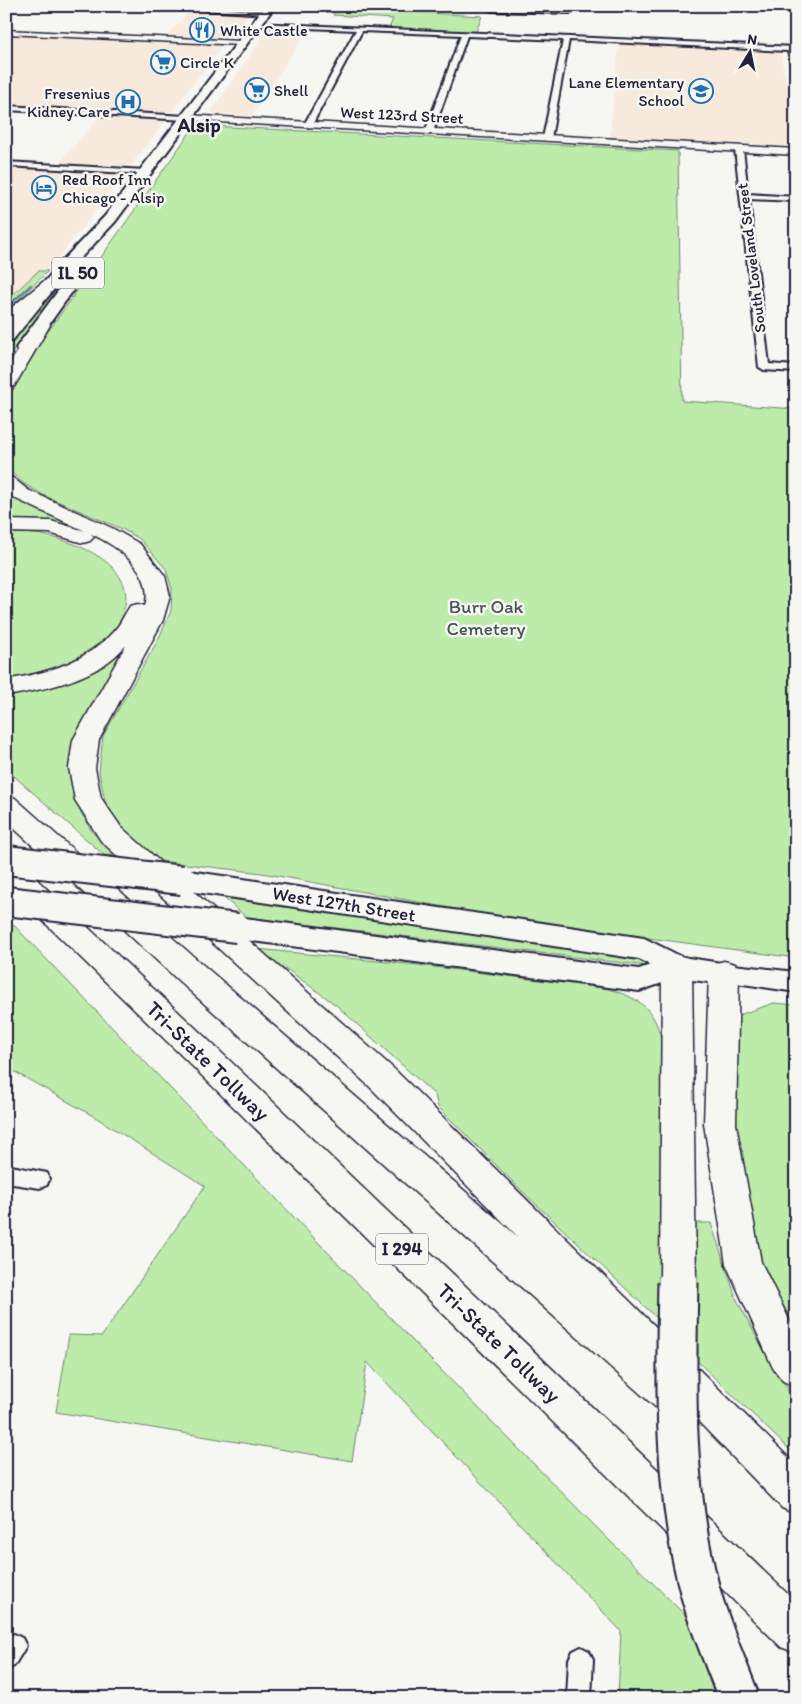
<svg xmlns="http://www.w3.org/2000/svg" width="802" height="1704" viewBox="0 0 802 1704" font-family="Itim,sans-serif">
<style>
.built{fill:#f8e9dd}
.green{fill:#bdeba9;stroke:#708672}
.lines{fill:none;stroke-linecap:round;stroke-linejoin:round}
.stream{stroke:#6383a5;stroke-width:2.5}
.minor-casing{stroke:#22223b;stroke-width:4}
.tertiary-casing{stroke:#22223b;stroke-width:3}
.secondary-casing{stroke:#22223b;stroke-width:4}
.primary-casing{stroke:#22223b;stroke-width:4}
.motorway-casing{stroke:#22223b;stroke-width:3}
.minor{fill:#f6f6f2;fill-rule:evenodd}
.tertiary{fill:#f6f6f2;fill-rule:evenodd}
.secondary{fill:#f6f6f2;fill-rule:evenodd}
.primary{fill:#f6f6f2;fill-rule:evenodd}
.motorway{fill:#f6f6f2;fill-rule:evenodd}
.primary-bridge-casing{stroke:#22223b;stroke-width:32;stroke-linecap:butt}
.motorway-bridge-casing{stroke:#22223b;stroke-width:43;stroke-linecap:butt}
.primary-bridge{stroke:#f6f6f2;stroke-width:28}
.motorway-bridge{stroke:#f6f6f2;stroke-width:39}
.labels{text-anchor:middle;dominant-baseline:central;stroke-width:5;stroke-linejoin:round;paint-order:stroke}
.far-poi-label{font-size:16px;fill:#22223b;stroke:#f6f6f2;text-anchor:start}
.far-street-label{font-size:16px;fill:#22223b;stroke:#f6f6f2}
.shield{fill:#f6f6f2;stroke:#626272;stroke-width:1}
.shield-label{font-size:18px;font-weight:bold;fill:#22223b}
.park-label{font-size:19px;fill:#495456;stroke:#f6f6f2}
.street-label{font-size:19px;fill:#22223b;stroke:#f6f6f2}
.far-district-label{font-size:20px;font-weight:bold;fill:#22223b;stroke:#f6f6f2}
.near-street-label{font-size:22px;fill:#22223b;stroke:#f6f6f2}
</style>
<rect width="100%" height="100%" fill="#f6f6f2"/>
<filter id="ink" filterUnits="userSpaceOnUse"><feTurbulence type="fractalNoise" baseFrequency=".02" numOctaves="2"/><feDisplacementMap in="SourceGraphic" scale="10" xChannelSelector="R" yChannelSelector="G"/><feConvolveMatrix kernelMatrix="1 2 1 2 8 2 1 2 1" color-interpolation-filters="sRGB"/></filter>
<g filter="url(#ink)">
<g class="built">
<polygon points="194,6 255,6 231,37 220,38 167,36"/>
<polygon points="684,6 796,6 796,11"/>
<polygon points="270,27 308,29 252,116 218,114 211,112"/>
<polygon points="6,34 218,44 223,45 172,111 149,113 6,105"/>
<polygon points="619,44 780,51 796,131 796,147 610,137"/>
<polygon points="101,116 161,119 165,122 48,271 38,271 6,301 6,163 9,160 60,162"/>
</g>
<g class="green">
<polygon points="337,8 482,16 476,32 389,28 393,19 333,15"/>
<polygon points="211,124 210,126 678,151 682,401 796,409 796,958 509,919 262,873 151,860 128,837 106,806 99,772 103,736 158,640 171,611 172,589 166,569 140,539 122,529 45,496 24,484 8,469 6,394 17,375 191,131"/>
<polygon points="75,263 80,264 6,361 6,347"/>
<polygon points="38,271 48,271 6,312 6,301"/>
<polygon points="6,490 74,526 79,529 51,522 6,521"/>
<path d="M6,533C22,533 40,533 55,538C86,546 136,569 124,609C123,613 122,620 119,623C111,636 94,647 81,655C58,669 33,678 6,679Z"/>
<path d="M124,646H130L73,783L80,810L92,832L118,856L104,855L6,769V695C56,692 84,671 124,646Z"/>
<polygon points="224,898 647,958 647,966 246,917"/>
<polygon points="6,917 433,1362 594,1525 688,1618 715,1698 618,1698 621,1631 367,1362 352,1461 56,1412 69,1335 102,1336 205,1186 95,1117 6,1067"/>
<path d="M247,948L418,965L604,988C641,997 657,1010 663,1048L660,1321L521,1190L438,1107L435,1095L336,1005L288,970L269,965Z"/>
<polygon points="774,1003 796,1005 796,1339 748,1236 735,1168 733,1025 739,1015"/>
<polygon points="694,1223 711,1223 736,1298 765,1353 796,1402 796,1456 696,1360"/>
</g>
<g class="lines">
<polyline class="stream" points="6,308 31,285"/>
<defs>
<g id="minor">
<polygon points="144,6 186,6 269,12 266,14"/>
<polygon points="477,6 570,9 573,11 570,13 493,11"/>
<polygon points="255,23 796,47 796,74 793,72 788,51 569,40 551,138 547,140 543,138 563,40 467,36 433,132 429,134 425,132 461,35 362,31 312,125 308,127 304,125 356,30 257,26"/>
<polygon points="6,106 186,116 189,118 186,120 6,110"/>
<polygon points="739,147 743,149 748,194 796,197 796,201 749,199 769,364 796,366 796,372 764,370 759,367 735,149"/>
<polygon points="6,162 145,170 149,172 145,174 6,166"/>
<polygon points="6,1165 47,1173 49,1179 47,1185 40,1188 6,1183"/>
<polygon points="14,1634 22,1638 26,1646 14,1666 6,1670 6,1637"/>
<polygon points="581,1647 589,1651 593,1659 591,1698 567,1698 569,1659 573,1651"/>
</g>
<g id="tertiary">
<polygon points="6,30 242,41 246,43 242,45 6,34"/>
<polygon points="186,115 796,149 796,155 183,120 182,118"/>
</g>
<polygon id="secondary" points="724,964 796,972 796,992 716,980 712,973 716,966"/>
<g id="primary">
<polygon points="265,6 275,6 115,222 72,267 12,341 6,343 6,328 62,261 105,216"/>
<polygon points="77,271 84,275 30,351 18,351 16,348 18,345 72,272"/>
<polygon points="182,870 644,938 682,957 734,965 738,973 734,981 724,984 677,978 639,991 237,939 228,935 224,928 228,921 237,917 639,969 650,965 639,959 182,890 173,887 169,880 173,873"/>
</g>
<g id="motorway">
<polygon points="50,279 58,284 56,287 12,325 6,326 6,312 44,281"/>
<polygon points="42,320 48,321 50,325 15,385 12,389 6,390 6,370 36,321"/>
<path d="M6,476L13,478L28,490L112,528L140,544L165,576L170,596L163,620L99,740L95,768L101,798L121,827L393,1068L796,1465V1514L782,1508L699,1422L686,1427L672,1422L180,982L6,821V795L15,798L202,964L518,1237L371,1088L101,841L75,800L69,768L73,740L126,645C98,679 48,689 6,696V680C48,673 91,661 118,626C122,620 126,612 130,606L138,604L145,606C155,572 118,546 91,534L94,537L90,541L83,543L49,533L6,532V520L51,521L85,531L14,498L6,492Z"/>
<polygon points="6,857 16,860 204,1036 796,1602 796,1653 781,1647 182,1056 6,885"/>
<polygon points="677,955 688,958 692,967 696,1282 691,1295 678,1300 665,1295 660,1282 662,967 666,958"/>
<polygon points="724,961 735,964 739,973 736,1124 761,1262 796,1334 796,1387 783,1381 773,1368 726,1264 704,1124 709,973 713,964"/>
</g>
</defs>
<use href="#minor" class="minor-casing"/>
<use href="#tertiary" class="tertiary-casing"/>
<use href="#secondary" class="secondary-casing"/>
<use href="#primary" class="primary-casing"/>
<use href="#motorway" class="motorway-casing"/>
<use href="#minor" class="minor"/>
<use href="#tertiary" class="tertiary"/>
<use href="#secondary" class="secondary"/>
<use href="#primary" class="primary"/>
<use href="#motorway" class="motorway"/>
<defs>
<g id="primary-bridge">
<polyline points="6,860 182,880"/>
<polyline points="6,901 237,928"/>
</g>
<path id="motorway-bridge" d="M678,1282C676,1385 673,1490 700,1591C710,1628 726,1663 739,1698"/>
</defs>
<use href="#primary-bridge" class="primary-bridge-casing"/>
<use href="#motorway-bridge" class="motorway-bridge-casing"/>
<use href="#primary-bridge" class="primary-bridge"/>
<use href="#motorway-bridge" class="motorway-bridge"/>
</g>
</g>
<defs>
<symbol id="restaurant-ring" viewBox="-11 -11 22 22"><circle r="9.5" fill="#f6f6f2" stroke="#1f6fb2" stroke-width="1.5"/><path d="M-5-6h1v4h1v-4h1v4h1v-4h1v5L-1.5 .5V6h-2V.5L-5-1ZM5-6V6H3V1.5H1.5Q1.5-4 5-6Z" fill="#1f6fb2"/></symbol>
<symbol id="supermarket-ring" viewBox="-11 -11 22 22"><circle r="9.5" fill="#f6f6f2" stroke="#1f6fb2" stroke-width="1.5"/><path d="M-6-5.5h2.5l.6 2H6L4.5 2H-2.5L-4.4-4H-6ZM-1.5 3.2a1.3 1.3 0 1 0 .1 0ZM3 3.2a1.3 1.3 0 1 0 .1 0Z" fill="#1f6fb2"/></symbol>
<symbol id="school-ring" viewBox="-11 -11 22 22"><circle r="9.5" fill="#f6f6f2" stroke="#1f6fb2" stroke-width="1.5"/><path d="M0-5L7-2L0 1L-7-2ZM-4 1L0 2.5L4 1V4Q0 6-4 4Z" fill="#1f6fb2"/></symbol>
<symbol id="hospital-ring" viewBox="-11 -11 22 22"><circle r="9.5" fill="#f6f6f2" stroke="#1f6fb2" stroke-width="1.5"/><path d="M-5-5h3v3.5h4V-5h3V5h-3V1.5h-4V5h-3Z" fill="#1f6fb2"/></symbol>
<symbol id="hotel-ring" viewBox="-11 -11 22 22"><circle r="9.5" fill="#f6f6f2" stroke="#1f6fb2" stroke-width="1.5"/><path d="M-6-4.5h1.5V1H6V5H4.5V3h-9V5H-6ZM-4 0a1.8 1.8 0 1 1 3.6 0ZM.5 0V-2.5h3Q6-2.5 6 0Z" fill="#1f6fb2"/></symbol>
</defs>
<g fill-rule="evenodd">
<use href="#restaurant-ring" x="188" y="16" width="28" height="28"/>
<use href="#supermarket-ring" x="149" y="48" width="28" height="28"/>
<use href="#supermarket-ring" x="243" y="76" width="28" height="28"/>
<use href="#school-ring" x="687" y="77" width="28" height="28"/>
<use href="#hospital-ring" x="114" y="88" width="28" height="28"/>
<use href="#hotel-ring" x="30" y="174" width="28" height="28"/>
</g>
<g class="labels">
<g class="far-poi-label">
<text x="220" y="30">White Castle</text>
<text x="180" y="62">Circle K</text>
<text x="684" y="82" text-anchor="end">Lane Elementary<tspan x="684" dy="18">School</tspan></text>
<text x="274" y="90">Shell</text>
<text x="110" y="93" text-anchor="end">Fresenius<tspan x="110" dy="18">Kidney Care</tspan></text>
<text x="62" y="179">Red Roof Inn<tspan x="62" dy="18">Chicago - Alsip</tspan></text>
</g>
<g class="far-street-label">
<text transform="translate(402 115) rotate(3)">West 123rd Street</text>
<text transform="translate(751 258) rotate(-97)">South Loveland Street</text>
</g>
<g class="shield">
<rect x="52" y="257.5" width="52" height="31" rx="4"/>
<rect x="376" y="1233.5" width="52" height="31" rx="4"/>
</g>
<g class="shield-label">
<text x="78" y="273">IL 50</text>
<text x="402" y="1249">I 294</text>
</g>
<g class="park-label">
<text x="486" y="606">Burr Oak<tspan x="486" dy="22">Cemetery</tspan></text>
</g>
<g class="street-label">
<text transform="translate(344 904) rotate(9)">West 127th Street</text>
</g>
<g class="far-district-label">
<text x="199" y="125">Alsip</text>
</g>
<g class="near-street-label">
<text transform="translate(208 1061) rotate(44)">Tri-State Tollway</text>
<text transform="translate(499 1343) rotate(44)">Tri-State Tollway</text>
</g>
</g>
<rect width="802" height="1704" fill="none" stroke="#f6f6f2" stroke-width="25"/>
<rect x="12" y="12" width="777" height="1679" fill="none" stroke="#22223b" stroke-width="2" filter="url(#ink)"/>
<g transform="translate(750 52) rotate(10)" stroke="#f6f6f2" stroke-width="4" paint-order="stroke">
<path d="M0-4L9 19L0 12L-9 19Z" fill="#22223b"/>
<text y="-8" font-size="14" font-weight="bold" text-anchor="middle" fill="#22223b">N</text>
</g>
</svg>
